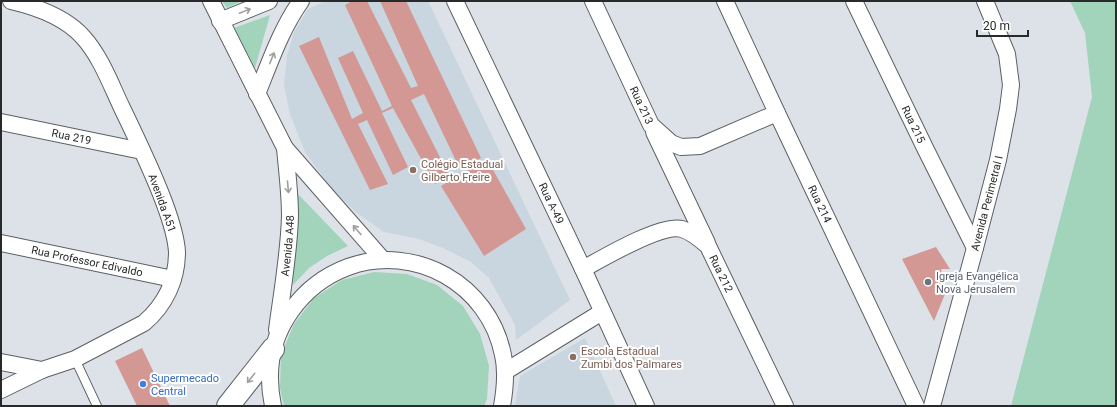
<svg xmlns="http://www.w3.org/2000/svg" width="1117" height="407" viewBox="0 0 1117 407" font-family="Roboto,sans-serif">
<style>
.built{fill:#c9d5df}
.green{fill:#a1d4ba}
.building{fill:#d39894}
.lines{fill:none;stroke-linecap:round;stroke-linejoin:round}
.lane-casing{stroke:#5c6065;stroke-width:10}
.street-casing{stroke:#5c6065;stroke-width:18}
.secondary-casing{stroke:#5c6065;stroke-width:24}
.lane{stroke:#fff;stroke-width:8}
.street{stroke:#fff;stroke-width:16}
.secondary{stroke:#fff;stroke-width:22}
.oneway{stroke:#9e9fa0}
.education-dot{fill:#8d6e63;stroke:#fff;stroke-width:1.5}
.worship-dot{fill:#6b7280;stroke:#fff;stroke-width:1.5}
.shop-dot{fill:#3f7fe0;stroke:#fff;stroke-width:1.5}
.labels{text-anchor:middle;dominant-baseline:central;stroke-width:4;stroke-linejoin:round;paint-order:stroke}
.street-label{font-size:11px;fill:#27292b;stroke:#fff}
.education-label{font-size:11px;fill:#785e54;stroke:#fff;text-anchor:start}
.worship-label{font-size:11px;fill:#5b616d;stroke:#fff;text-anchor:start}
.shop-label{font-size:11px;fill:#366cbe;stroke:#fff;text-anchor:start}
</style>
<rect width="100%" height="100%" fill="#dce2e7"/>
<g class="built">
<polygon points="326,1 428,1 570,300 516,340 515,325 489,278 471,262 443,248 419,239 384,232 357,213 331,188 305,152 290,114 284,84 287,56 294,32 308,9"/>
<polygon points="585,338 616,406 515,406 520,376"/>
</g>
<g class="green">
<polygon points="222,1 242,1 227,8"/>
<polygon points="1070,1 1116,1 1116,406 1011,406 1092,97 1085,33"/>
<polygon points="270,15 253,75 234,28"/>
<polygon points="295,191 348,246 327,256 309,268 293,285"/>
<polygon points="374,272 407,274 437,285 463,306 480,334 489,366 487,399 484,406 284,406 280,388 281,355 294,324 314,298 342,280"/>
</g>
<g class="building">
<polygon points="352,1 367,1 411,88 418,86 380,1 406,1 481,158 460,169 424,94 411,100 450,177 435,184 393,108 382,113 408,167 393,175 367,120 358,124 388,184 370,190 299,46 319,37 352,119 363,113 338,58 353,51 382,111 392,106 345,5"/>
<polygon points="487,159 526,229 484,256 441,186"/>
<polygon points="936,247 950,269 941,269 945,294 934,321 902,259"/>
<polygon points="142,348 170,406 137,406 115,361"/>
</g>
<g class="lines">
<defs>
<polyline id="lane" points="75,359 97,406"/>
<g id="street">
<polyline points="211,1 285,148 383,260"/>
<path id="s1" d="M455,1L583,269L646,406"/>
<path id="s2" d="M593,1L651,125L671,143L681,147L700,146L777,113"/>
<path id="s3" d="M725,1L777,113L916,406"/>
<path id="s4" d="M854,1L925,148L975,248"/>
<polyline points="220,21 269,1"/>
<path d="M257,94C270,62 281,29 301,1"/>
<path id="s5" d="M1,122L142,151"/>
<polyline points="654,132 707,243"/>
<path id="s6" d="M1,243L173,279"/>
<path id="s7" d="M583,269C603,258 662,223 682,229C692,232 700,239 708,246L785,406"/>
<path id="s8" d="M277,330C282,292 289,254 290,216C290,193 287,171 285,148"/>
<polyline points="1,362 42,370"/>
<polyline points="506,371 602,312"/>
<path d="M1,390L42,370L75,359L144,323C165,305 177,280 177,252C176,235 170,218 164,202C152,170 137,139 122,108C111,85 101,57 83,37C65,17 37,7 11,1"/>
<path d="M273,406C266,372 271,339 291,311C305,291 324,276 348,267C415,243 489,284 503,355C507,372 505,389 502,406"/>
<path id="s9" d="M932,406L975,248L998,160L1008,109L1011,85L1007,54L985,1"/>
</g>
<polyline id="secondary" points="228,406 273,349"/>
</defs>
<use href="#lane" class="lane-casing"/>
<use href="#street" class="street-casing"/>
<use href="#secondary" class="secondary-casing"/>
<use href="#lane" class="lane"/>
<use href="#street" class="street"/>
<use href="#secondary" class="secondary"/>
</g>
<defs><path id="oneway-shaft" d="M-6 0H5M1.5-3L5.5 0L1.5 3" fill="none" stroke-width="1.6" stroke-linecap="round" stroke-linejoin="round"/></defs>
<g class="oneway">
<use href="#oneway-shaft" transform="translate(245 11) rotate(-22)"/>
<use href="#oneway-shaft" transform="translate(272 58) rotate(-68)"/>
<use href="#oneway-shaft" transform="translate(288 187) rotate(85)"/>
<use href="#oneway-shaft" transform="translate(357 230) rotate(-131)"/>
<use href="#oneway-shaft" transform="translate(251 378) rotate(128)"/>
</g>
<g class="education-dot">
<circle cx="413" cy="170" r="4"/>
<circle cx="573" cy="357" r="4"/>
</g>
<circle class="worship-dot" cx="928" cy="282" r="4"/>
<circle class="shop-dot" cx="143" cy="384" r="4"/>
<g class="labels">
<g class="street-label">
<text stroke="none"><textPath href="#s2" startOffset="115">Rua 213</textPath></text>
<text stroke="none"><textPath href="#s4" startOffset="137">Rua 215</textPath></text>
<text stroke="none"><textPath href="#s5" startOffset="72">Rua 219</textPath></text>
<text transform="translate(162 203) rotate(70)">Avenida A51</text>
<text stroke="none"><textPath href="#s1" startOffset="224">Rua A-49</textPath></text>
<text stroke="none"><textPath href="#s9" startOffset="210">Avenida Perimetral I</textPath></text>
<text stroke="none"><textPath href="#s3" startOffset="224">Rua 214</textPath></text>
<text stroke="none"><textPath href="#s8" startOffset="85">Avenida A48</textPath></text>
<text stroke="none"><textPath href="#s6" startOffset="88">Rua Professor Edivaldo</textPath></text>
<text stroke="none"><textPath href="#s7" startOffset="170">Rua 212</textPath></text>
</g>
<g class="education-label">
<text x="421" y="164">Colégio Estadual<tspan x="421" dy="13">Gilberto Freire</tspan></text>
<text x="581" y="351">Escola Estadual<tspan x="581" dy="13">Zumbi dos Palmares</tspan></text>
</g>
<g class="worship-label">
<text x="936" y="276">Igreja Evangélica<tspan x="936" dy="13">Nova Jerusalem</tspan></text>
</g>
<g class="shop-label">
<text x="151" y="378">Supermecado<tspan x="151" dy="13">Central</tspan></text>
</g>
</g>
<rect width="1117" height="407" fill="none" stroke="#27292b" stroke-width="4"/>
<path d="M977 30v6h51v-6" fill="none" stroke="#27292b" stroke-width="2"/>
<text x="983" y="30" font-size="12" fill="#27292b" stroke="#ffffff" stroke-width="3" paint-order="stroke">20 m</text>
</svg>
